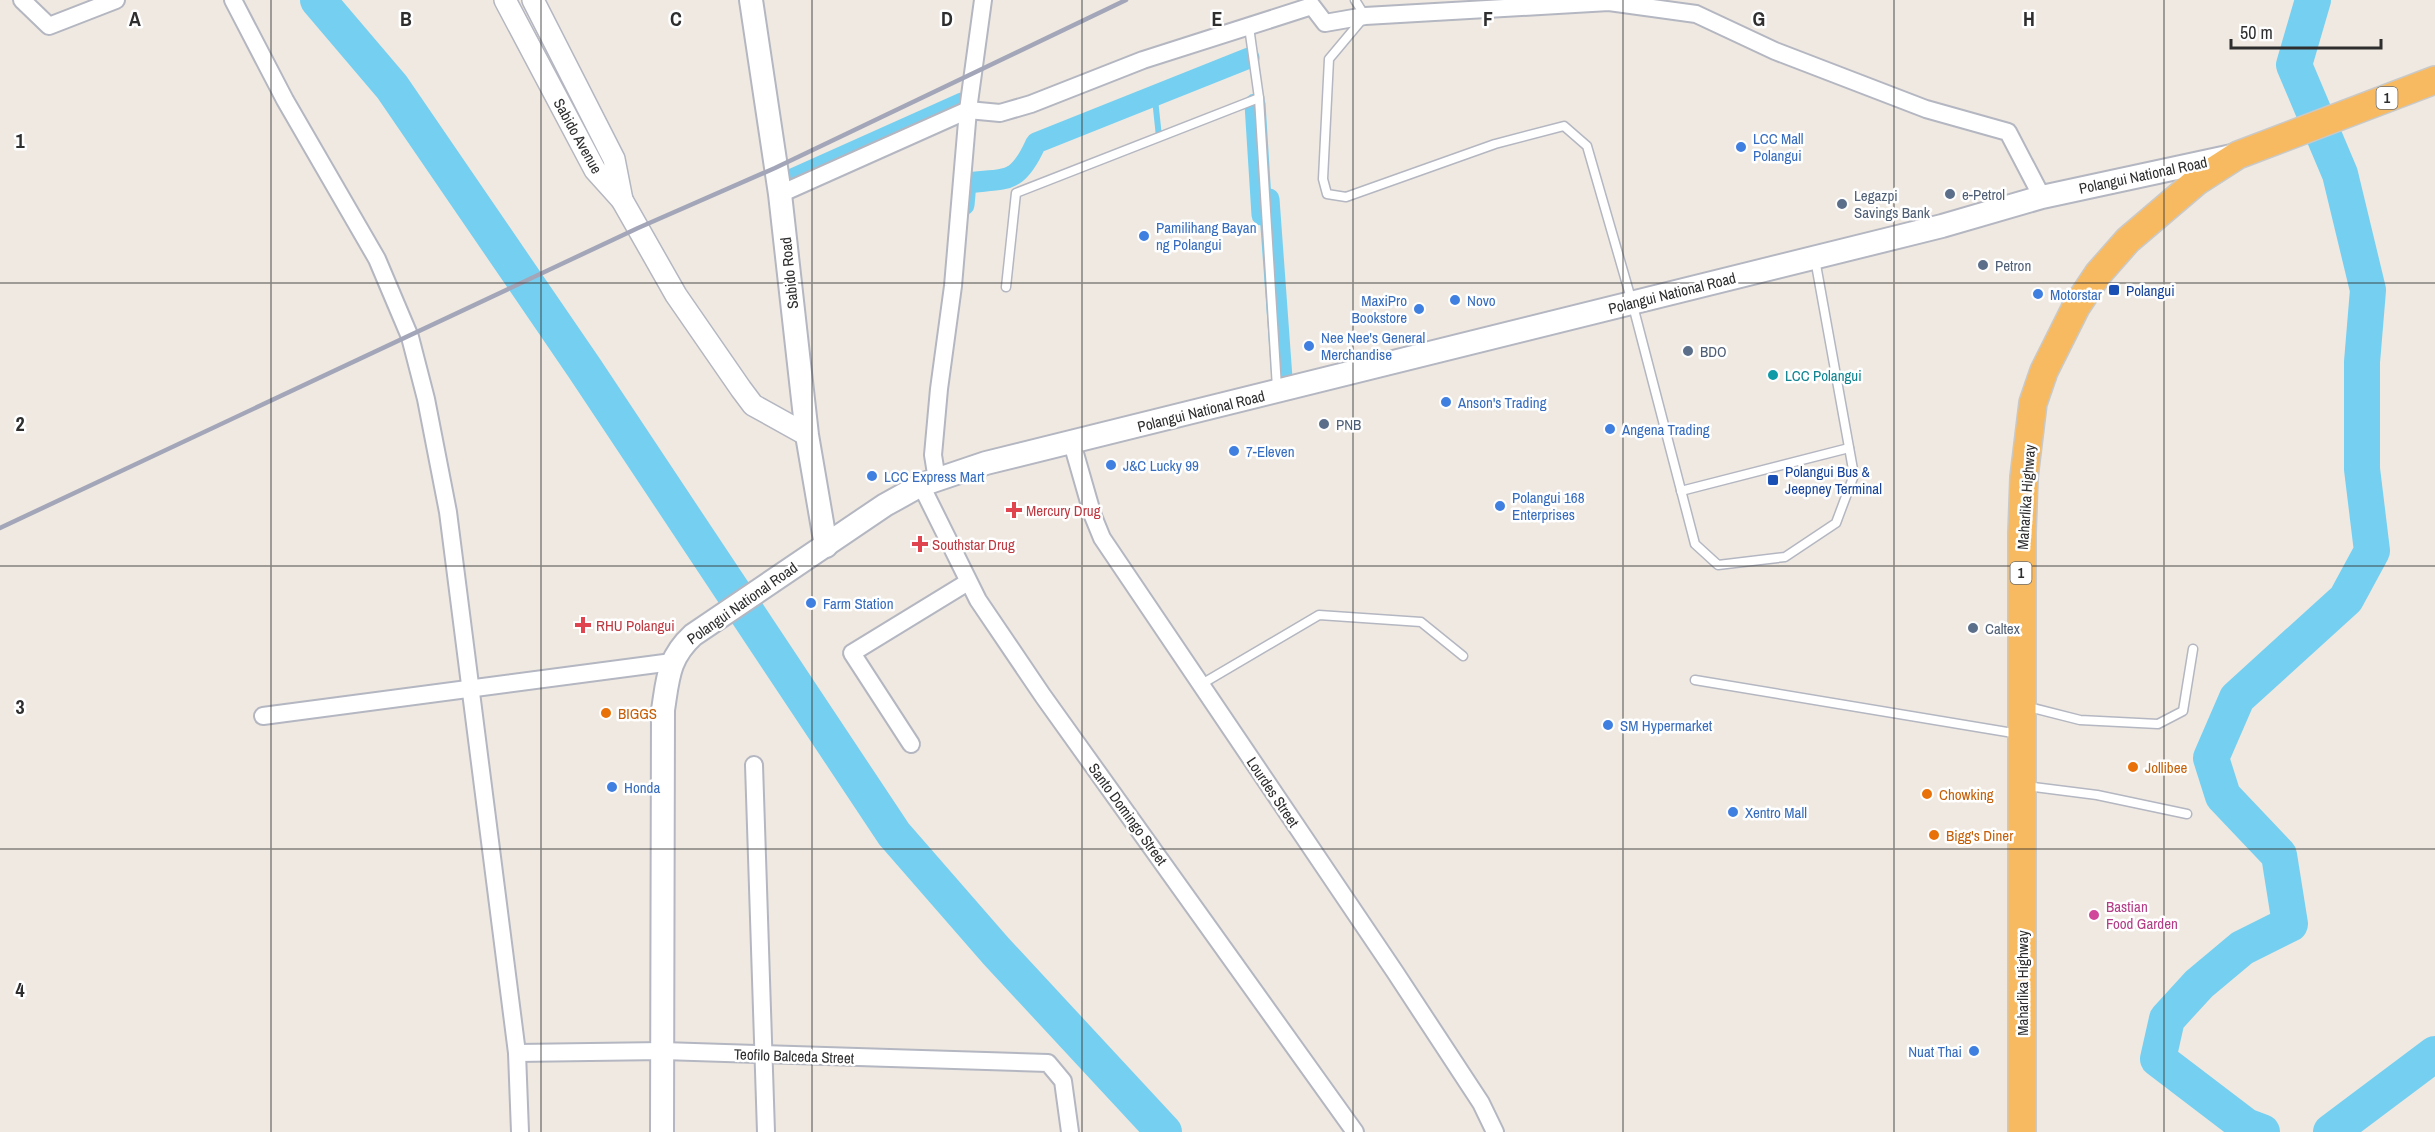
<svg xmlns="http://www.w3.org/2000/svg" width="2435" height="1132" viewBox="0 0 2435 1132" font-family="'Archivo Narrow',sans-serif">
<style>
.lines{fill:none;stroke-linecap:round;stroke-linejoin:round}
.stream{stroke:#75cff0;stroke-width:6}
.canal{stroke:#75cff0;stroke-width:21}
.river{stroke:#75cff0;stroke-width:36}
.service-casing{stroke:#b4b7c1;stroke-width:11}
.minor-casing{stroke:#b4b7c1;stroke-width:20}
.tertiary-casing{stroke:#b4b7c1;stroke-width:24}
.secondary-casing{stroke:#b4b7c1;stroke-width:26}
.trunk-casing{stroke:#c9c9c9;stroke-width:30}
.service{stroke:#fff;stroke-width:8}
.minor{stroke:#fff;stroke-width:16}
.tertiary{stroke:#fff;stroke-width:21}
.secondary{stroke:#fff;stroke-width:22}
.trunk{stroke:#f8ba60;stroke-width:27}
.rail{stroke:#a3a6b8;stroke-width:4.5}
.grid{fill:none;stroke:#2e2e2e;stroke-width:1.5;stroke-opacity:0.55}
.shop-dot{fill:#3f7fe0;stroke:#fff;stroke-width:2}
.service-dot{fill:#5c6f8a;stroke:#fff;stroke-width:2}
.transit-dot{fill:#1a4fb4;stroke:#fff;stroke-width:2}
.culture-dot{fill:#0f9aa8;stroke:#fff;stroke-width:2}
.health-dot{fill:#e0444e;stroke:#fff;stroke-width:2}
.food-dot{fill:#e8710a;stroke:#fff;stroke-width:2}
.hotel-dot{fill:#d1479c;stroke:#fff;stroke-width:2}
.labels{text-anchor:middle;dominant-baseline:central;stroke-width:5;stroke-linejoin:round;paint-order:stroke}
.shield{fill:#fff;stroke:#6d6d6d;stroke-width:1.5}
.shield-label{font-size:14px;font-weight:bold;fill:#2e2e2e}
.street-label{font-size:15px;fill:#2e2e2e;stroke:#fff}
.shop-label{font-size:15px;fill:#366cbe;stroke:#fff;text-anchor:start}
.service-label{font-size:15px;fill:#4e5e75;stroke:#fff;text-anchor:start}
.transit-label{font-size:15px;fill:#164399;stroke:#fff;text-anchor:start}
.culture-label{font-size:15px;fill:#0d838f;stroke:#fff;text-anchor:start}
.health-label{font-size:15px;fill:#be3a42;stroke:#fff;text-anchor:start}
.food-label{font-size:15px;fill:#c56008;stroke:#fff;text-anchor:start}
.hotel-label{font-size:15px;fill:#b23c85;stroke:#fff;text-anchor:start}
.grid-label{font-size:20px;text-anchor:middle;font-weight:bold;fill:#2e2e2e;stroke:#fff;stroke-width:5;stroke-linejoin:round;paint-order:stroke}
</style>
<rect width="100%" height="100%" fill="#efe9e1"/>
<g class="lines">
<polyline class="stream" points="1155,99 1159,137"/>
<g class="canal">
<polyline points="1255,104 1262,215"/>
<polyline points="790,180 962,103"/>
<polyline points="1269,199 1282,378"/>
<path d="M964,205L966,183C1008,178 1017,185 1036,143L1249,58"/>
</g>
<g class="river">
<polyline points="318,0 392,87 585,369 894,834 996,951 1164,1132"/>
<polyline points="2262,1132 2246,1126 2158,1059 2167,1019 2199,984 2242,948 2290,924 2279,855 2223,796 2211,758 2237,698 2346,599 2372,551 2362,469 2362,362 2368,290 2340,174 2294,65 2313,0"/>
<polyline points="2331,1132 2435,1054"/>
</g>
<defs>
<g id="service">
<polyline points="1355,0 1365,16 1329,59 1323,179 1327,194 1346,197 1495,144 1564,126 1587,146 1632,302 1695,544 1718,565 1785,557 1836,523 1854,475 1815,259"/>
<polyline points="1249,27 1259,98 1277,388"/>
<polyline points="1006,287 1016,193 1259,98"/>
<polyline points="1681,491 1849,448"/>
<polyline points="1695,680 2019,734"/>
<polyline points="1200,685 1319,615 1421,622 1463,656"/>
<polyline points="2025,706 2080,720 2158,724 2183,711 2193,649"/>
<polyline points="2026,786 2097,795 2187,814"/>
</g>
<g id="minor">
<polyline points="22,0 49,26 116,0"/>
<polyline points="233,0 285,100 377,259 410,337 426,399 448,512 517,1053 520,1132"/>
<polyline points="780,194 968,110 1000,113 1031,104 1143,60 1312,6 1325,23 1365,16 1609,2 1696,14 1775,51 1926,109 2008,132 2042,197"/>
<polyline points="1072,443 1093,516 1102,538 1395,972 1481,1103 1495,1132"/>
<polyline points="937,480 933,455 939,389 953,286 968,110 983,0"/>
<polyline points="921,485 978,600 1043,696 1355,1132"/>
<polyline points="263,716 672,662"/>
<polyline points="911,744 852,653 968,582"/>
<polyline points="754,765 766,1132"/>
<polyline points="517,1053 663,1051 1048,1063 1063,1081 1070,1132"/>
</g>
<g id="tertiary">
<polyline points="505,0 595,170 622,200 676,295 741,389 753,405 807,435"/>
<polyline points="533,0 614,159 622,200"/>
</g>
<g id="secondary">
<polyline points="751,0 780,194 807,435 826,546"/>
<path d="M662,1132L663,710C668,678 668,658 693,635L885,505L921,485L986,463L1942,226L2042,197L2232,156"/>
</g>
<polyline id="trunk" points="2022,1132 2022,533 2024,477 2033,403 2044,371 2076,307 2098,274 2128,240 2196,182 2238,155 2435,80"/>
</defs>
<use href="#service" class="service-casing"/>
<use href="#minor" class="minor-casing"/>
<use href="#tertiary" class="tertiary-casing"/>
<use href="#secondary" class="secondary-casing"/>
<use href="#trunk" class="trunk-casing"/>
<use href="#service" class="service"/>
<use href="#minor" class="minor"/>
<use href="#tertiary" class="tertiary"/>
<use href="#secondary" class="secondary"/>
<use href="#trunk" class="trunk"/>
<polyline class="rail" points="0,528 638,228 775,168 1126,0"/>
</g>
<path class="grid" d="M271,0V1132M541,0V1132M812,0V1132M1082,0V1132M1353,0V1132M1623,0V1132M1894,0V1132M2164,0V1132M0,283H2435M0,566H2435M0,849H2435"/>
<g class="shop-dot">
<circle cx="1741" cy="147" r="6"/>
<circle cx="1144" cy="236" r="6"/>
<circle cx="2038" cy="294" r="6"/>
<circle cx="1455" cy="300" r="6"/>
<circle cx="1419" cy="309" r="6"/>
<circle cx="1309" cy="346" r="6"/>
<circle cx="1446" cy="402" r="6"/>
<circle cx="1610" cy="429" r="6"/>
<circle cx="1234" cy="451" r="6"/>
<circle cx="1111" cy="465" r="6"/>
<circle cx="872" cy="476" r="6"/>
<circle cx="1500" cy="506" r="6"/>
<circle cx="811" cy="603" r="6"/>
<circle cx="1608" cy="725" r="6"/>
<circle cx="612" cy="787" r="6"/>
<circle cx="1733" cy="812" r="6"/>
<circle cx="1974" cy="1051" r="6"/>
</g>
<g class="service-dot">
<circle cx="1950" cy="194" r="6"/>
<circle cx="1842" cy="204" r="6"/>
<circle cx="1983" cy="265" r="6"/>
<circle cx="1688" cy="351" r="6"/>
<circle cx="1324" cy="424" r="6"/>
<circle cx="1973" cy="628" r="6"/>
</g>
<g class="transit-dot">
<rect x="2108" y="284" width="12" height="12" rx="3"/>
<rect x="1767" y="474" width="12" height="12" rx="3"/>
</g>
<circle class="culture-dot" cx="1773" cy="375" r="6"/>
<g class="health-dot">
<path d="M1011 501h6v6h6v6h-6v6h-6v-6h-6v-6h6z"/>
<path d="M917 535h6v6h6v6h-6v6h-6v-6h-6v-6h6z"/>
<path d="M580 616h6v6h6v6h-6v6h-6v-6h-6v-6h6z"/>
</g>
<g class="food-dot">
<circle cx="606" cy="713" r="6"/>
<circle cx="2133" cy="767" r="6"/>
<circle cx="1927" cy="794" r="6"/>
<circle cx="1934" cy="835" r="6"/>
</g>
<circle class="hotel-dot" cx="2094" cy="915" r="6"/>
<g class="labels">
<g class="shield">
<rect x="2376.5" y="87" width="21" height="22" rx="4.5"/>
<rect x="2010.5" y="562" width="21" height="22" rx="4.5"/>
</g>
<g class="shield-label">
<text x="2387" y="98">1</text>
<text x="2021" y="573">1</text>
</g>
<g class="street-label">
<text transform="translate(578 136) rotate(61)">Sabido Avenue</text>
<text transform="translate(2143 175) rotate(-12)">Polangui National Road</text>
<text transform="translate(789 273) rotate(-96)">Sabido Road</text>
<text transform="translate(1672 293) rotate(-14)">Polangui National Road</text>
<text transform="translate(1201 411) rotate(-14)">Polangui National Road</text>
<text transform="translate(2026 497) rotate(-86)">Maharlika Highway</text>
<text transform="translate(742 603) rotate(-35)">Polangui National Road</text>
<text transform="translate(1273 792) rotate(56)">Lourdes Street</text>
<text transform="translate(1128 814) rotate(54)">Santo Domingo Street</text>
<text transform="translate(2022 983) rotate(-90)">Maharlika Highway</text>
<text transform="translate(794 1056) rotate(2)">Teofilo Balceda Street</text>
</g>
<g class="shop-label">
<text x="1753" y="138">LCC Mall<tspan x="1753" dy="17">Polangui</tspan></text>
<text x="1156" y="227">Pamilihang Bayan<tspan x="1156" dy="17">ng Polangui</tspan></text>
<text x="2050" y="294">Motorstar</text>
<text x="1407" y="300" text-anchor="end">MaxiPro<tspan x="1407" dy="17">Bookstore</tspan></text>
<text x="1467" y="300">Novo</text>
<text x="1321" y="337">Nee Nee's General<tspan x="1321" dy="17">Merchandise</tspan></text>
<text x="1458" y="402">Anson's Trading</text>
<text x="1622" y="429">Angena Trading</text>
<text x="1246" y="451">7-Eleven</text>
<text x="1123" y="465">J&amp;C Lucky 99</text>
<text x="884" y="476">LCC Express Mart</text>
<text x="1512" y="497">Polangui 168<tspan x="1512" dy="17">Enterprises</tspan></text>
<text x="823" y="603">Farm Station</text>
<text x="1620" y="725">SM Hypermarket</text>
<text x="624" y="787">Honda</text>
<text x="1745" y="812">Xentro Mall</text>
<text x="1962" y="1051" text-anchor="end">Nuat Thai</text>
</g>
<g class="service-label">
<text x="1962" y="194">e-Petrol</text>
<text x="1854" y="195">Legazpi<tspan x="1854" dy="17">Savings Bank</tspan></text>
<text x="1995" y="265">Petron</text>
<text x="1700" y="351">BDO</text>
<text x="1336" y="424">PNB</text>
<text x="1985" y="628">Caltex</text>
</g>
<g class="transit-label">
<text x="2126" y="290">Polangui</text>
<text x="1785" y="471">Polangui Bus &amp;<tspan x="1785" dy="17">Jeepney Terminal</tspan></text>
</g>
<g class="culture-label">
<text x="1785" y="375">LCC Polangui</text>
</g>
<g class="health-label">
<text x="1026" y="510">Mercury Drug</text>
<text x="932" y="544">Southstar Drug</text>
<text x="596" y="625">RHU Polangui</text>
</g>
<g class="food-label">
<text x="618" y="713">BIGGS</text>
<text x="2145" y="767">Jollibee</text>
<text x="1939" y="794">Chowking</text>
<text x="1946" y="835">Bigg's Diner</text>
</g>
<g class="hotel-label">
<text x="2106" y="906">Bastian<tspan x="2106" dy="17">Food Garden</tspan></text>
</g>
</g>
<g class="grid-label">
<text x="135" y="26">A</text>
<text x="406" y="26">B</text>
<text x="676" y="26">C</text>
<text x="947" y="26">D</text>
<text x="1217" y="26">E</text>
<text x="1488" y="26">F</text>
<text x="1759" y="26">G</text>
<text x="2029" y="26">H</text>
<text x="20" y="148">1</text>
<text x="20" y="431">2</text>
<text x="20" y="714">3</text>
<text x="20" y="997">4</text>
</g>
<path d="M2231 39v9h150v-9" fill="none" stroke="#2e2e2e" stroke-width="3"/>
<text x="2240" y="39" font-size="18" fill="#2e2e2e" stroke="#ffffff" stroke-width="4.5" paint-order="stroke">50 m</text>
</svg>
